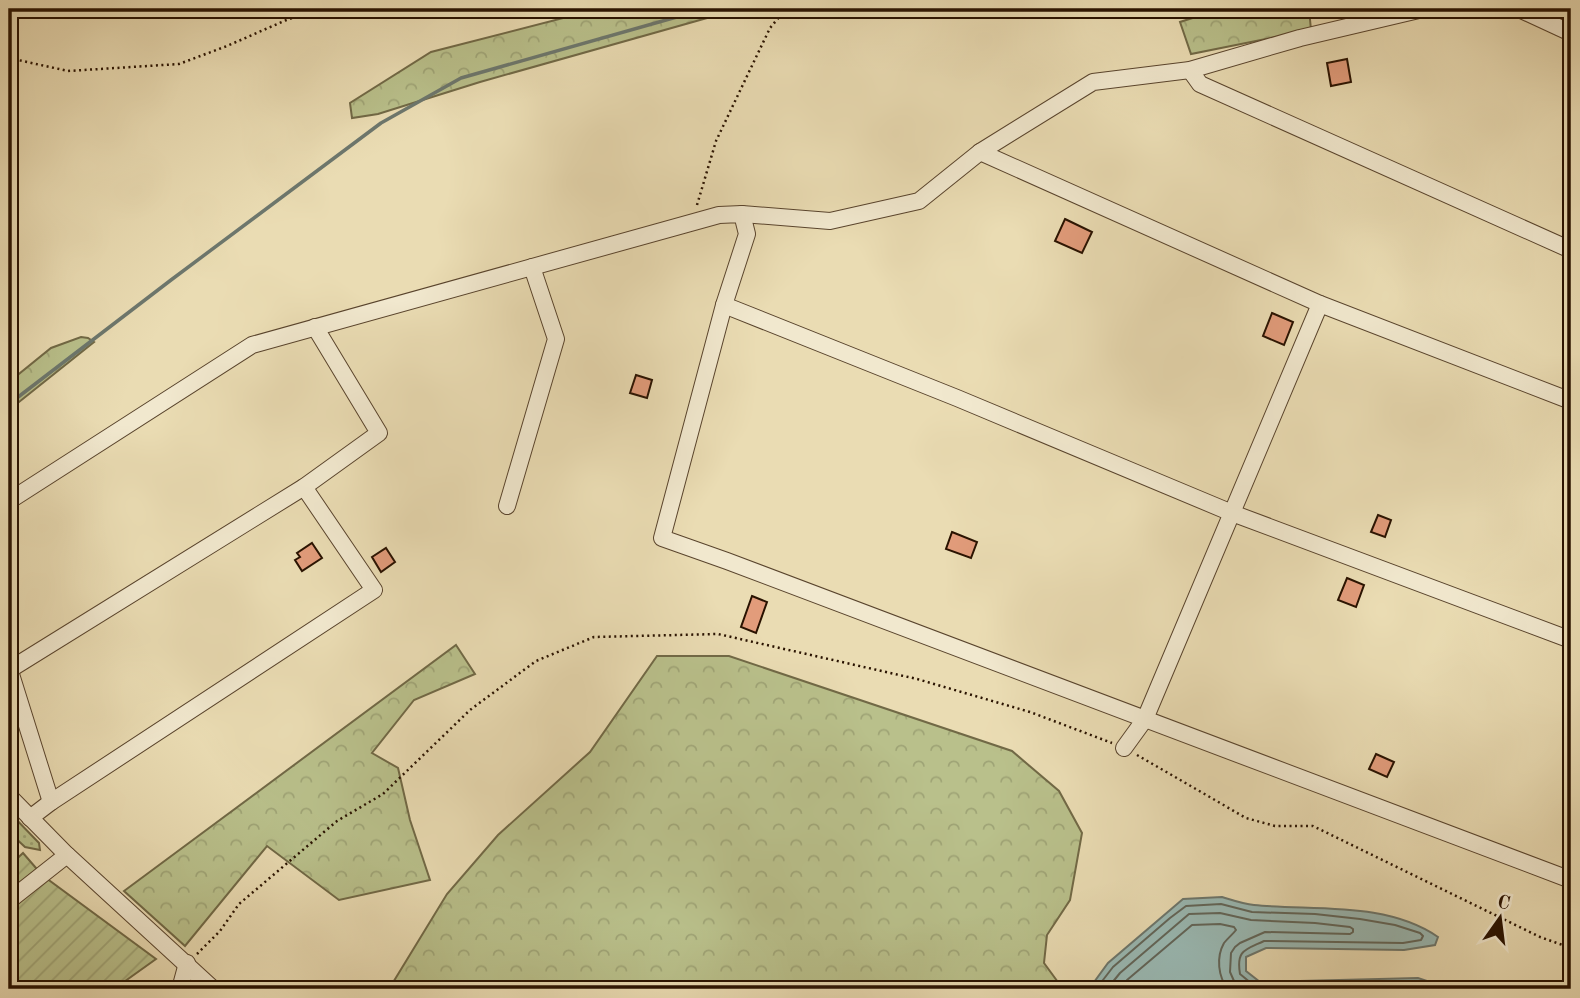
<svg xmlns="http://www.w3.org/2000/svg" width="1580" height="998" viewBox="0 0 1580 998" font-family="'Old Standard TT',serif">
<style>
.grass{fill:url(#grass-dots);stroke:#716946;stroke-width:2}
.forest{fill:url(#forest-crowns);stroke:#716946;stroke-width:2}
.garden{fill:url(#garden-furrows);stroke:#716946;stroke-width:2}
.water{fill:#9abab5;stroke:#6d776d;stroke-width:2}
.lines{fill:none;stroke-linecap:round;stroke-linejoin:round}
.shore{stroke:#62665a;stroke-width:2}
.stream{stroke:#6d776d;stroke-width:3.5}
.building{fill:#e29c7b;stroke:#291200;stroke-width:2}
.minor-casing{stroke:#59442d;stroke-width:18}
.path{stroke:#291200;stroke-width:2.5;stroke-dasharray:2 3.5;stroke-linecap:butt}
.minor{stroke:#f1e8ce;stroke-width:16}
</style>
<defs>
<pattern id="grass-dots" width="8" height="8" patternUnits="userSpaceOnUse" patternTransform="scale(1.75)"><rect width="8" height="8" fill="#b9c08b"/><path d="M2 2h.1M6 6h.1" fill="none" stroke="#9fa476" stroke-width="1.8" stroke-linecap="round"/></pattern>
<pattern id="forest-crowns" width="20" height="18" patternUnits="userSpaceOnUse" patternTransform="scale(1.75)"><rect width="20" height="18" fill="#b9c08b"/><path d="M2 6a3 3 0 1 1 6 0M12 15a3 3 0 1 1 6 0" fill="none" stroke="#9fa476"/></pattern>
<pattern id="garden-furrows" width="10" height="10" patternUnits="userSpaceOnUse" patternTransform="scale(1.75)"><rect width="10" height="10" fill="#b9c08b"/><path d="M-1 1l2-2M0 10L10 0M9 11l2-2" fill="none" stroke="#9fa476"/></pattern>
</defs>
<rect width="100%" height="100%" fill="#eadcb3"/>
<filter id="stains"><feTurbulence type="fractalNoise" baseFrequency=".00286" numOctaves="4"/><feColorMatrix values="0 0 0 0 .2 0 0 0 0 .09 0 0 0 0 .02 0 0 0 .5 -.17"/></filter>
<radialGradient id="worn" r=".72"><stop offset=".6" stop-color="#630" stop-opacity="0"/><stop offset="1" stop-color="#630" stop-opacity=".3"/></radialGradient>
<polygon class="grass" points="9,812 39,843 40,850 25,847 9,832"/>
<g class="forest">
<polygon points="598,9 739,9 480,82 378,114 352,118 350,103 431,52"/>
<polygon points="1221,9 1309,9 1311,30 1191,54 1180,22"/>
<polygon points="81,337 88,338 94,342 9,410 9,382 51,348"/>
<polygon points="456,645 475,674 414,700 372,753 398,768 410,820 430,880 339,900 267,846 185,946 124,891"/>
<polygon points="657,656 729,656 1012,751 1059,791 1082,833 1070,900 1047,935 1044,963 1063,989 389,989 447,894 498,835 590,752"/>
</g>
<polygon class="garden" points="23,853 42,875 156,959 114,989 9,989 9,866"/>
<path class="water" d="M1222,897C1232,900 1243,904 1254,905C1313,911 1386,901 1438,937L1435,945L1404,950L1266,948L1246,957V971L1260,982L1418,978L1451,989H1089L1108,963L1183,899Z"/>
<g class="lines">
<g class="shore">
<path d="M1096,989L1113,967L1170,918L1186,906L1221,904L1252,912L1315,914L1360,919L1395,925L1420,933L1423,936L1421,940L1403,943L1264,941C1245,950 1236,950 1240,974L1257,988L1416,985L1429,989"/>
<polyline points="1107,989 1120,973 1189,914 1220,913 1251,920 1315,923 1350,927 1353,929 1353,932 1350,934 1265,932 1240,943 1235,947 1231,953 1230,972 1234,981 1244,989"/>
<path d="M1120,989L1127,980L1192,925L1220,924L1234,927L1236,930C1233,934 1228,938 1224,943C1216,957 1218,977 1228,989"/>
</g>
<polyline class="stream" points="9,404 171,280 381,123 461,78 705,9"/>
</g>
<g class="building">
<polygon points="1347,59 1351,82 1331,86 1327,63"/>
<polygon points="1065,219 1092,232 1082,253 1055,241"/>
<polygon points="1272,313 1293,322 1284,345 1263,336"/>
<polygon points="636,375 652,380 647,398 630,393"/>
<polygon points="1378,515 1391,520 1385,537 1371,532"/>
<polygon points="952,532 977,542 971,558 946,549"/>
<polygon points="312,543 322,558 302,571 295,560 300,557 297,553"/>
<polygon points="386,548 395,562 381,572 372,557"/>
<polygon points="1347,578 1364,585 1356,607 1338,600"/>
<polygon points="752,596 767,602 756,633 741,627"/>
<polygon points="1376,754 1394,762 1387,777 1369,769"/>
</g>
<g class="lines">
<defs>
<g id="minor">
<polyline points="1519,9 1571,33"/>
<polyline points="1190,70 1200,84 1571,250"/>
<polyline points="980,152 1320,304 1571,401"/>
<polyline points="742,214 830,221 919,201 980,152 1093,82 1190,70 1300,38 1423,9"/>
<polyline points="724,305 662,538 727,561 1571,880"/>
<polyline points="9,501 252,345 719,215 742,214 747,234 724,305 957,398 1232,513 1571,640"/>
<polyline points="507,506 556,339 532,267"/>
<polyline points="9,668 51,802"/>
<polyline points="9,670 304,487 379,433 315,327"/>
<polyline points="1124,748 1145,719 1320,304"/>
<polyline points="9,796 67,855 213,989"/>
<polyline points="30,818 51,802 374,590 304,487"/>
<polyline points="9,908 10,900 67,855"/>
<polyline points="180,989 187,963"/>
</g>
</defs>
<use href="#minor" class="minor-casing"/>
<g class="path">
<polyline points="9,58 68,71 179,64 227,46 284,21 316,9"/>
<polyline points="697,205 716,141 770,28 780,16 795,9"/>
<polyline points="1137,755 1246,818 1275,826 1313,826 1540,937 1571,948"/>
<polyline points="197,954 220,931 239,904 337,821 383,794 470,710 536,661 594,637 718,634 917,679 1030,712 1112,743"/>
</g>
<use href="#minor" class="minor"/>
</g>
<rect width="1580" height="998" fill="none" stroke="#eadcb3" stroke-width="35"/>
<rect x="10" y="10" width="1559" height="977" fill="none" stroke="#291200" stroke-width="3.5"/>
<rect x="18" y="18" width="1545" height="963" fill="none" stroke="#291200" stroke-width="2"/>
<g transform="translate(1500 918) rotate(14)" stroke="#f1e8ce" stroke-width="5" paint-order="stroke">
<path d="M0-5L12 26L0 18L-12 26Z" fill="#291200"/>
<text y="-10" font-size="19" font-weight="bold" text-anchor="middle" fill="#291200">С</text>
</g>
<rect width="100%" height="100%" filter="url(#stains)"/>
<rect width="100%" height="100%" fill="url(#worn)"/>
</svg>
